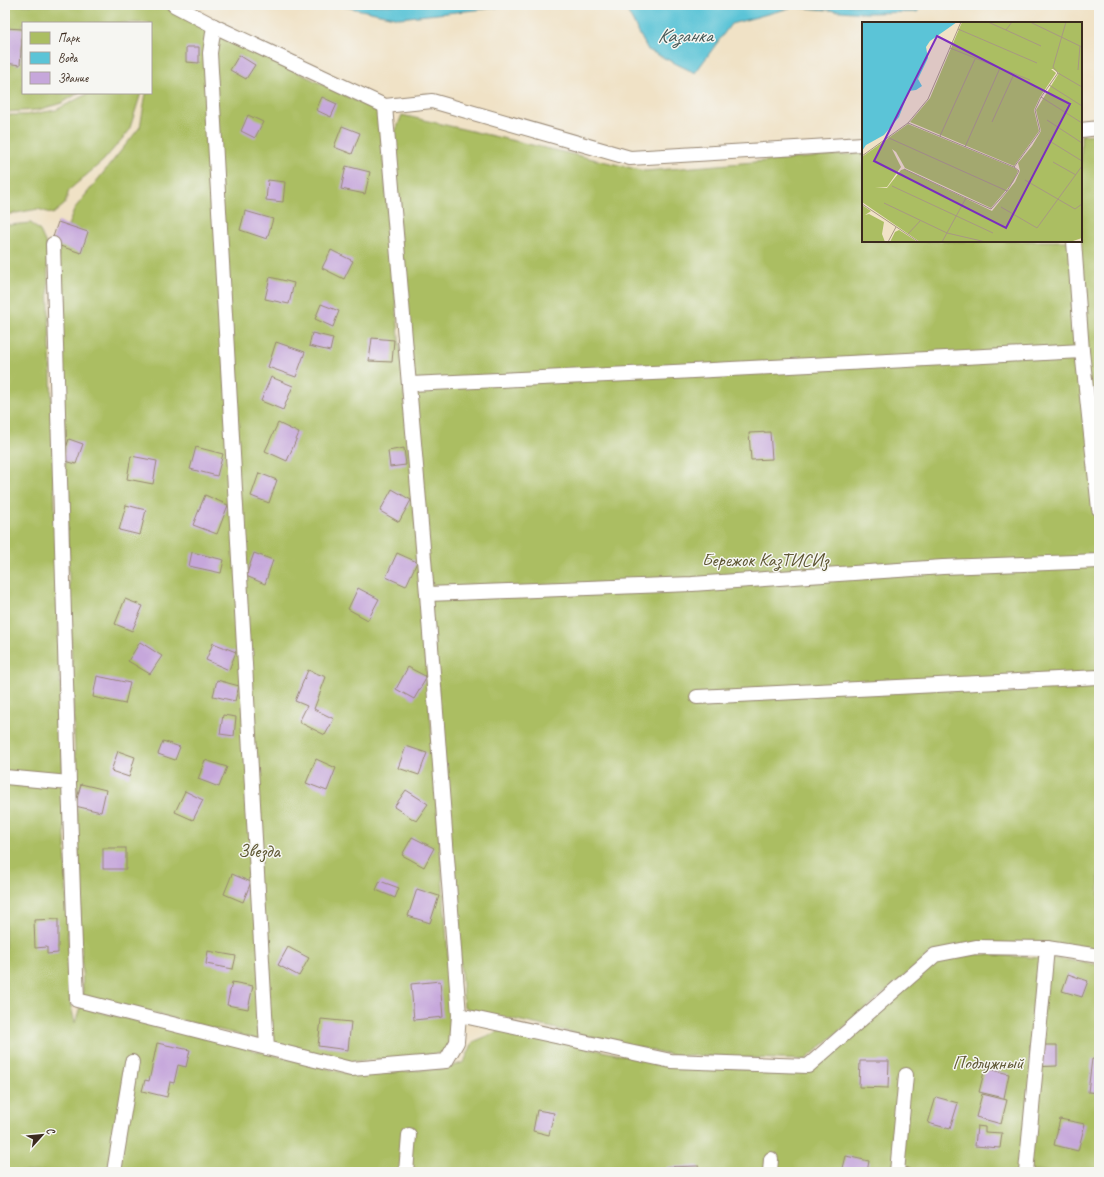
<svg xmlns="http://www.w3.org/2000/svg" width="1104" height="1177" viewBox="0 0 1104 1177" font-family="Caveat,sans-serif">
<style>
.green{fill:#abbe62;stroke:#737440}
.water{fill:#5bc4d7;stroke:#4b777a}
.building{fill:#c6a7db}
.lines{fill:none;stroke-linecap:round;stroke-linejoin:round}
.lane-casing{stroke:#968672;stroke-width:16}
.lane{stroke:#fff;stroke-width:14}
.labels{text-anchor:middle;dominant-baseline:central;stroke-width:3;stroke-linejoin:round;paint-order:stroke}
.park-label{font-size:19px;fill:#5d5632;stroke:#f6f6f2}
.water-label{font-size:20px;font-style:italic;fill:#455856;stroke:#f6f6f2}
.inset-road{fill:none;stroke:#a89883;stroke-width:1}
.view{fill:#7b2cbf;fill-opacity:0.15;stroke:#7b2cbf;stroke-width:2}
.inset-edge{fill:none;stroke:#3b2a1e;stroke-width:2}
</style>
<rect width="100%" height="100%" fill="#f6f6f2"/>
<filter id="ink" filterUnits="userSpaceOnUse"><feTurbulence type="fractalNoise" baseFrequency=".025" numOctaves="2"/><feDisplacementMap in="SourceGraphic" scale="8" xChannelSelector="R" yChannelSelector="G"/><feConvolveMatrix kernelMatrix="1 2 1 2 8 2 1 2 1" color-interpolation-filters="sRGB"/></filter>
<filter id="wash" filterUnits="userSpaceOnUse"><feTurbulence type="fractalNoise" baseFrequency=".012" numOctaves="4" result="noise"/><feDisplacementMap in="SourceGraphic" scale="16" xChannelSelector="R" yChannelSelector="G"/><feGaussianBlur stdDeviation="0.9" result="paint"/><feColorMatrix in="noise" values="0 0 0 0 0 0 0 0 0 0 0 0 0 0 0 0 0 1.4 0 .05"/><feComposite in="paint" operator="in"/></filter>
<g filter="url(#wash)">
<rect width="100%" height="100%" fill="#f0e2c6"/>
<g class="green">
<polygon points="5,5 160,5 379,112 419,561 453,1022 451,1040 443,1053 349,1062 83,996 58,250 75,208 140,127 146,93 151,93 151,23 23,23 23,93 79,93 62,103 38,110 5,112"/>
<polygon points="89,93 141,93 129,131 103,161 69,190 65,204 53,214 38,209 5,215 5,115 26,115 56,110"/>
<polygon points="402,115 645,171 863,153 863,241 1081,241 1081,135 1099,134 1099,949 933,952 805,1060 672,1055 464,1008 392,139"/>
<polygon points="31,223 40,231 47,246 70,1002 75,1023 80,1007 353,1075 448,1068 464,1062 473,1042 502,1030 669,1065 810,1071 938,960 976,954 1061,959 1099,965 1099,1172 5,1172 5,224 10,225"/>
</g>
<g class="water">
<polygon points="337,5 522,5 399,18"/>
<polygon points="624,5 922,5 917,12 865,13 793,7 731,24 695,73 648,50"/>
</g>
<g id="blocks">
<g class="building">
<polygon points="5,28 23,29 20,65 5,63"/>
<polygon points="186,47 199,47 199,63 186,62"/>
<polygon points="239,55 255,65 246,79 230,70"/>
<polygon points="322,97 337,104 331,117 316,110"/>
<polygon points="248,115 263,122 255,138 241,131"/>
<polygon points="342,126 360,133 352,154 334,147"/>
<polygon points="346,166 370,172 365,194 341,189"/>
<polygon points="268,180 285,182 283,202 266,200"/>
<polygon points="245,211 273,219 267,239 240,230"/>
<polygon points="58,222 88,232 81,253 51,243"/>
<polygon points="331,250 353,261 344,279 322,268"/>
<polygon points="270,277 294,283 289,304 265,299"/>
<polygon points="321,304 339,311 333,327 315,319"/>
<polygon points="312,333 333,338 330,351 309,346"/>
<polygon points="372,338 394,340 392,362 369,361"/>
<polygon points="276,342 305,352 296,377 268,367"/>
<polygon points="271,377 293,386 283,410 261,401"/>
<polygon points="278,423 299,433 287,461 265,451"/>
<polygon points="770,432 772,459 751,460 749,433"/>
<polygon points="69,439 83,444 76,464 62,460"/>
<polygon points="196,447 223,454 217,476 190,469"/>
<polygon points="404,448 406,465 390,467 388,451"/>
<polygon points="131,456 157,461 153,484 127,479"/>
<polygon points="259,473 277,480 269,503 251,496"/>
<polygon points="392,489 411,500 399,522 380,511"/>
<polygon points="205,495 228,505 217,534 193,525"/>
<polygon points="126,505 146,510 140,535 119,530"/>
<polygon points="192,552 224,560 221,573 189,566"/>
<polygon points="254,553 273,560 265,584 246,576"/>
<polygon points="397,553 417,562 406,586 386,577"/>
<polygon points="358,588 379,599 368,620 348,609"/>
<polygon points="125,599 143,606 132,631 115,624"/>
<polygon points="140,642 162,656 150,674 128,661"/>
<polygon points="213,643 236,652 229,670 206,660"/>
<polygon points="408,667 427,677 414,699 396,689"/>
<polygon points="308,670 326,677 314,709 334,719 325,735 299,722 307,706 295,701"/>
<polygon points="97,676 130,683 125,704 93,697"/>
<polygon points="217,680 239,686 235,701 213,696"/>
<polygon points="223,715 236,717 234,736 220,734"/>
<polygon points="163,741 180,747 175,760 158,754"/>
<polygon points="406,746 427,753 419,775 398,768"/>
<polygon points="118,751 135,757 129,777 111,771"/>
<polygon points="316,759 336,768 327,791 306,783"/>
<polygon points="205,760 227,767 219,787 198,779"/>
<polygon points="81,784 106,790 101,812 75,806"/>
<polygon points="406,790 428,804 416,821 394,807"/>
<polygon points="185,791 203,800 193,820 175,812"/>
<polygon points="412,837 434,848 424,867 402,855"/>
<rect x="103" y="848" width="23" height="21"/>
<polygon points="232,874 251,882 243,902 224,894"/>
<polygon points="380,881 399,888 395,898 376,890"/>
<polygon points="417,889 439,896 430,923 408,916"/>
<polygon points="58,919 58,953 47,954 47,947 35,948 34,920"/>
<polygon points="288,947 309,958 299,976 278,965"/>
<polygon points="208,951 236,956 233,969 206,964"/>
<polygon points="1068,974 1088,981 1082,997 1062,991"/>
<polygon points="440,981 443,1017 414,1020 411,984"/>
<polygon points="232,982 253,986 248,1009 227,1005"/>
<polygon points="321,1019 351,1022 348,1050 318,1046"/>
<polygon points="157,1043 190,1050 186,1067 178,1065 174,1083 170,1082 167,1097 142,1091 145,1080 149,1081"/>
<polygon points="1030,1045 1057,1045 1057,1066 1030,1067"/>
<polygon points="1092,1059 1099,1060 1099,1093 1088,1092"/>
<polygon points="860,1061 889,1061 888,1088 859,1087"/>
<polygon points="985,1068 1009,1074 1004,1098 979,1092"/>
<polygon points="982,1094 1007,1100 1001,1124 976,1117"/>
<polygon points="936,1097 958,1103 950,1129 928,1123"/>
<polygon points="537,1110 554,1113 549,1135 533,1131"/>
<polygon points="1060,1119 1085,1124 1078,1151 1054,1145"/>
<polygon points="977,1126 985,1127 985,1132 1002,1133 1000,1148 975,1146"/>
<polygon points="846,1156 869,1161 867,1172 842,1172"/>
<polygon points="699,1166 699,1172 667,1172 667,1167"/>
<polygon points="903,1166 916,1172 901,1172"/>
</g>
</g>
</g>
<g filter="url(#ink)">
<use href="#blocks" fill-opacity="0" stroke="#968672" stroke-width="1"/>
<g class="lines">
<defs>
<g id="lane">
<polyline points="174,5 214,26 385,106 432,101 630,158 863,144"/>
<polyline points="214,26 210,53 267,1048 351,1069 446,1061 457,1042 459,1015 671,1061 808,1066 935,955 976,947 1047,948 1099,956"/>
<polyline points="385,106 427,594 459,1015"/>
<polyline points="1081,130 1099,128"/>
<polyline points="1074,241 1082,351 1099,509"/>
<polyline points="53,244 69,783"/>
<polyline points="410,384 674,372 1082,351"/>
<polyline points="427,594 692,584 943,567 1099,561"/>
<polyline points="697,697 1099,677"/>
<polyline points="5,777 69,783 77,1000 267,1048"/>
<polyline points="114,1172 132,1062"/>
<polyline points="406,1172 409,1135"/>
<polyline points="770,1172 771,1159"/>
<polyline points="897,1172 906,1075"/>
<polyline points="1026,1172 1047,948"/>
</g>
</defs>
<use href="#lane" class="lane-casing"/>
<use href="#lane" class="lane"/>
</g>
</g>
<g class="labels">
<g class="park-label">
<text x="765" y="560">Бережок КазТИСИз</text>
<text x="259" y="851">Звезда</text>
<text x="988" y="1063">Подлужный</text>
</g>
<g class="water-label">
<text x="685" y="35">Казанка</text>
</g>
</g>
<g transform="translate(862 22)">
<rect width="220" height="220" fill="#f0e2c6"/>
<path d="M100,0H220V216L208,220H58L0,180V135L46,102L153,146L156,149L151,160L129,186L43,146L34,130L30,127L39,145L25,165H13L25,166L39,148L42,147L130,189L153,160L158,149L156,141L170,124L179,109L174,88L197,51L191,47H189L194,51L178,75L172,88L177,109L152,144L48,100L68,76ZM0,183L9,189L3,193L7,192L22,200L20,212L23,220H0ZM37,208L56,220H28L33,210Z" fill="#abbe62"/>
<path d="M0,0H95L68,19L64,25L66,36L56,57L60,64L54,68L47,69L37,95L22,113L4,123L0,129Z" fill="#5bc4d7"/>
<path class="inset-road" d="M126,0L144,8L150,0M168,0L220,25M96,7L175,41M144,8L179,24M88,26L168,58M216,48L218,24M196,51L220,65M187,63L220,84M179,75L220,101M185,98L220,121M130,100L152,52M46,101L152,145M78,114L113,37M27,116L145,169L157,149L152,145L178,109L173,88L179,75L196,51L191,45L204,0M186,118L220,139M103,125L138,46M0,134L46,101L66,77L99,0M191,140L214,153M42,147L104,176M163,158L213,187L220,182M30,164L131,211M22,181L85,211L124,220M0,182L57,220M139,185L175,206L220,144M46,212L58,199M26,220L34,205M80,220L104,176L129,187L145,169"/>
<path class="view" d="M75,14L208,82L144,206L12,139Z"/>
<rect width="220" height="220" class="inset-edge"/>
</g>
<rect width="1104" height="1177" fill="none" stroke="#f6f6f2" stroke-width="20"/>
<rect x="22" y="22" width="130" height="72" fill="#f6f6f2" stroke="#aba49d"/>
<rect x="30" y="32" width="20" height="12" fill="#abbe62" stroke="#aba49d"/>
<text x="58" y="42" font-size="12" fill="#3b2a1e">Парк</text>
<rect x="30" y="52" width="20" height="12" fill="#5bc4d7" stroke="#aba49d"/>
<text x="58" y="62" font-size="12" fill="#3b2a1e">Вода</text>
<rect x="30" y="72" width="20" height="12" fill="#c6a7db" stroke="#aba49d"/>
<text x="58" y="82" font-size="12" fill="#3b2a1e">Здание</text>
<g transform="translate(42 1135) rotate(63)" stroke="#f6f6f2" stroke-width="3" paint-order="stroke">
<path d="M0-3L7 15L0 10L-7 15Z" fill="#3b2a1e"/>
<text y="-6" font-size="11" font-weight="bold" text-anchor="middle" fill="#3b2a1e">С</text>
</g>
</svg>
